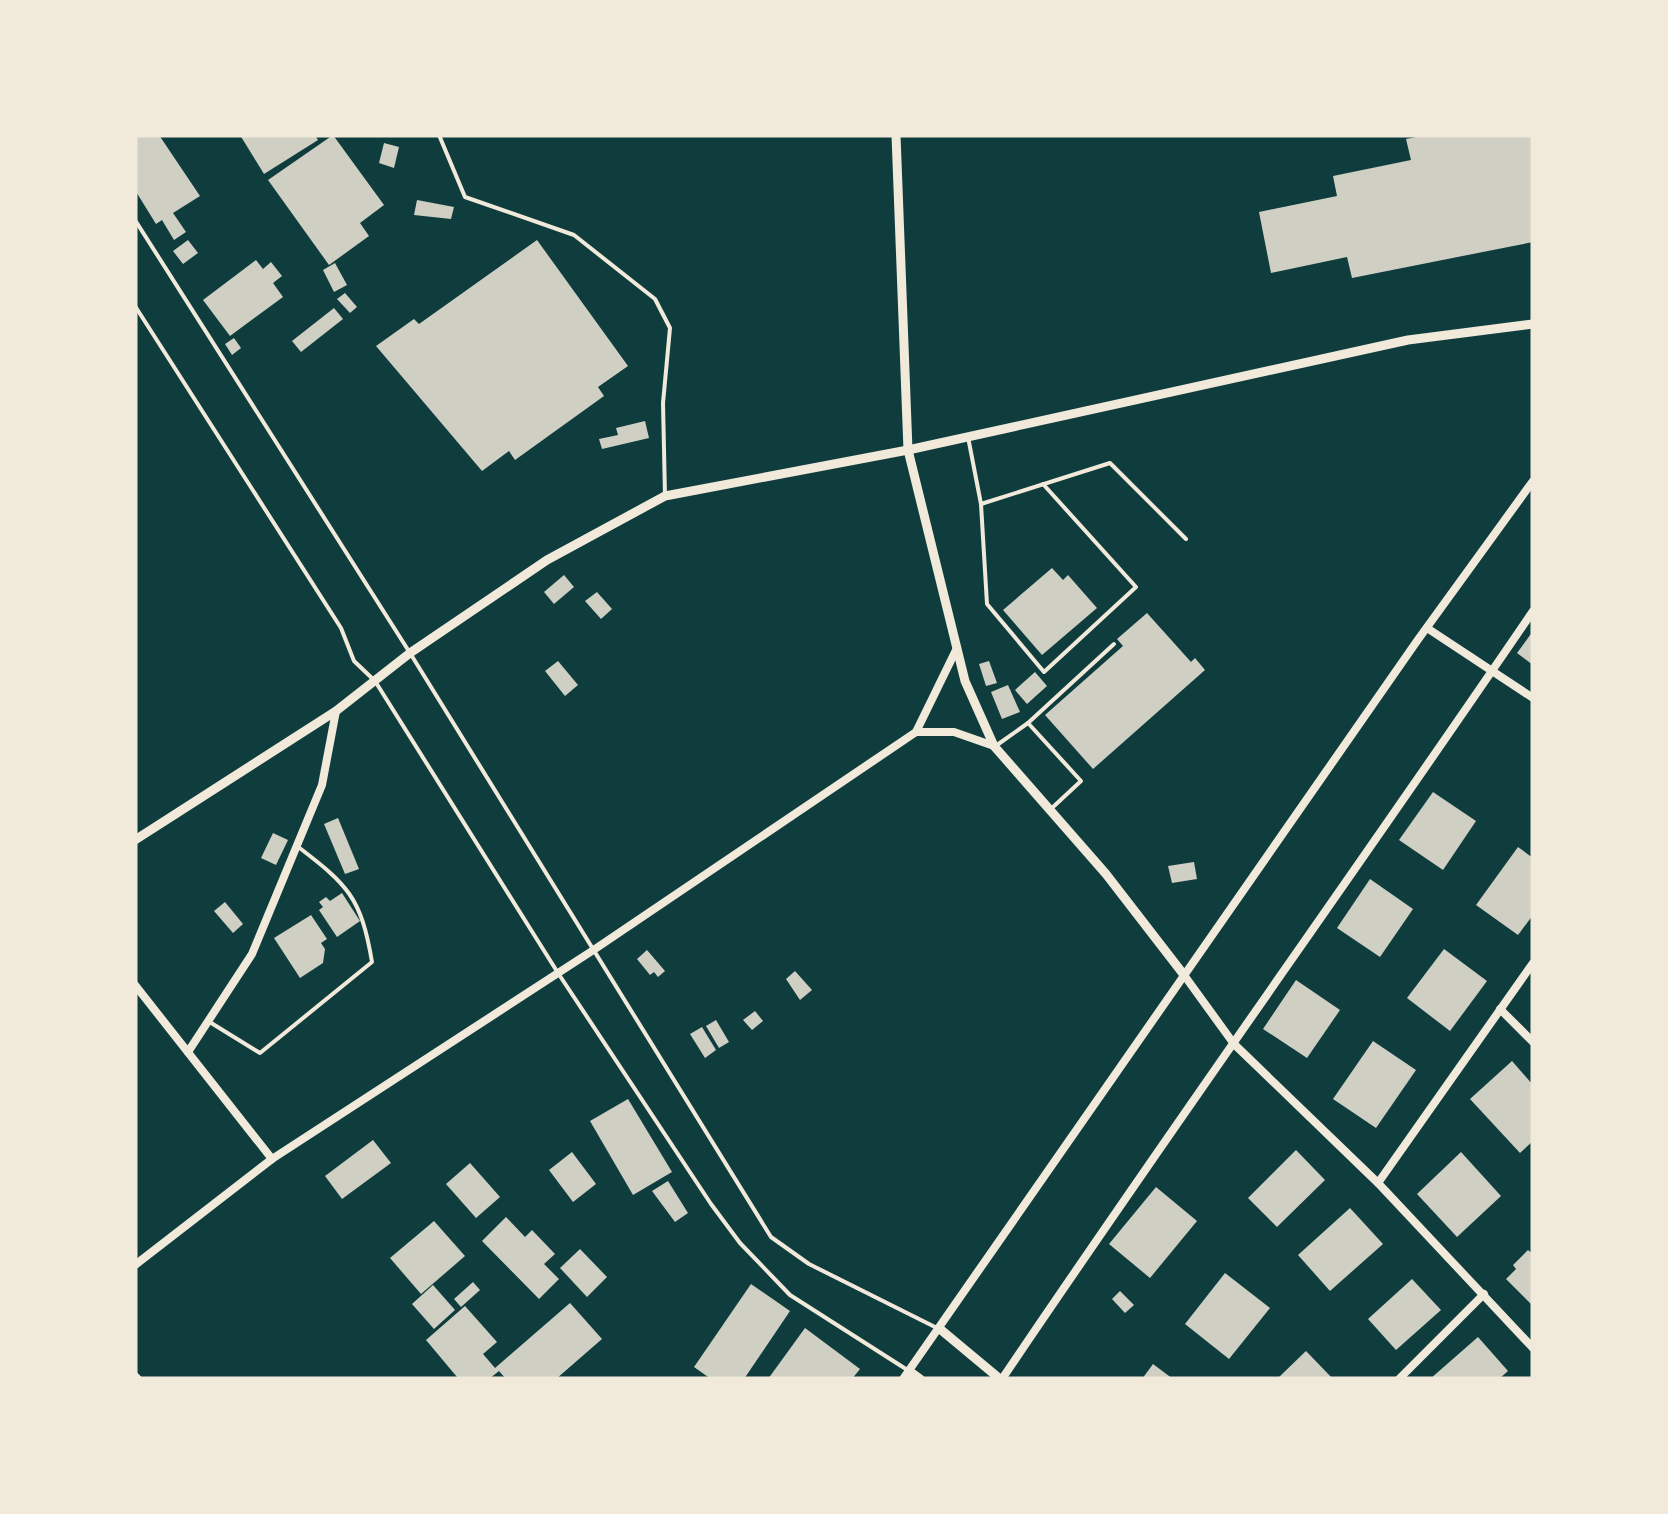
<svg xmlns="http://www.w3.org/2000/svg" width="1668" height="1514" viewBox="0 0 1668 1514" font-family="'Archivo Narrow',sans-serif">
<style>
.building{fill:#cfcfc3}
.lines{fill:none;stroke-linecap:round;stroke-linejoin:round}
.service{stroke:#f1e9da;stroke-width:4}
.minor{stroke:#f1e9da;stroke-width:8}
.tertiary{stroke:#f1e9da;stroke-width:9}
</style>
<rect width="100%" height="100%" fill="#0f3d3e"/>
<g class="building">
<polygon points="159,135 200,196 173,213 186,232 174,240 162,220 156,224 135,190 135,136"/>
<polygon points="240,135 315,135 318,140 264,174"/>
<polygon points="333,135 384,205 360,223 369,236 329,265 268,180"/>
<polygon points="1426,135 1533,135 1533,242 1352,278 1347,257 1271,273 1259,212 1337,196 1333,176 1411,160 1406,139"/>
<polygon points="384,143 399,147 394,168 379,163"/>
<polygon points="417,200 454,207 451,219 414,215"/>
<polygon points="188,240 198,253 183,264 173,251"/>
<polygon points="537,240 628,366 598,387 604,396 515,460 509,451 482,471 376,346 414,319 419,324"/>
<polygon points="256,260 263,269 271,262 282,276 273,283 283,297 230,336 203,300"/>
<polygon points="335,263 347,285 334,292 323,270"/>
<polygon points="345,293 357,307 350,313 337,299"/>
<polygon points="334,308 343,319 301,352 292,341"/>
<polygon points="234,338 241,348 232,355 225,344"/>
<polygon points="645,421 649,438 602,449 599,439 618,435 616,428"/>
<polygon points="1052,568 1063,580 1068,575 1097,608 1042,655 1003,610"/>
<polygon points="564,575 574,587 554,604 544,592"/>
<polygon points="597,592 612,609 601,619 585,601"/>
<polygon points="1147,613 1191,662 1195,658 1205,670 1093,769 1045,715 1123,646 1117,639"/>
<polygon points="1533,631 1533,665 1517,653"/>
<polygon points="558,661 578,685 565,696 545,671"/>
<polygon points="989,661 997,683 986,686 979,664"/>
<polygon points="1035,672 1047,686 1027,704 1015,690"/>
<polygon points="1008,685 1020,712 1002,719 991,692"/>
<polygon points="1433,792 1476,821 1443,870 1399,840"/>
<polygon points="338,818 359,869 345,874 324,824"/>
<polygon points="273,833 288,840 276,865 261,858"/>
<polygon points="1518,847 1533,858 1533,915 1518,935 1476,905"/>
<polygon points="1194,862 1197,879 1172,883 1168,866"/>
<polygon points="1370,879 1413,909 1380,957 1337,928"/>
<polygon points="342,893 360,921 337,937 319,910 323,907 319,902 326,897 330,901"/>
<polygon points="225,902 243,924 233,933 214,911"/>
<polygon points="311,915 327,939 321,943 325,949 323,963 300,978 274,938"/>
<polygon points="1444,949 1487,981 1450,1031 1407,998"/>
<polygon points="647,950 665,971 658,977 654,972 650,975 637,959"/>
<polygon points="795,971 812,990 800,1000 786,979"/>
<polygon points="1296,980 1340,1010 1307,1058 1263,1029"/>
<polygon points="755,1011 763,1021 752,1030 743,1020"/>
<polygon points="716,1020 729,1042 719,1048 706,1026"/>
<polygon points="702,1027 716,1050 705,1058 690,1034"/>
<polygon points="1373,1041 1416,1070 1376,1128 1333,1099"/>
<polygon points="1512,1061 1533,1085 1533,1141 1520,1153 1470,1099"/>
<polygon points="628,1099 672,1172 633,1195 590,1121"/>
<polygon points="373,1140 391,1163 342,1199 325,1176"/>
<polygon points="1296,1150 1325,1180 1277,1227 1248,1198"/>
<polygon points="572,1152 596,1184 573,1202 549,1170"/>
<polygon points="1461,1152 1501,1196 1457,1237 1417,1194"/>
<polygon points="470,1163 500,1197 476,1218 446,1184"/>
<polygon points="668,1181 688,1213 675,1222 652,1191"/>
<polygon points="1156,1187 1197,1221 1150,1278 1109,1244"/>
<polygon points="1350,1208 1383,1244 1330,1291 1298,1255"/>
<polygon points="506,1217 525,1237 532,1230 555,1254 544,1264 559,1279 539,1299 482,1241"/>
<polygon points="434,1221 465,1256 421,1294 390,1258"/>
<polygon points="580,1249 607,1277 587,1297 560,1268"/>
<polygon points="1528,1250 1533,1254 1533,1306 1506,1279 1516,1269 1513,1265"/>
<polygon points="1225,1273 1270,1308 1229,1359 1185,1324"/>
<polygon points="1412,1279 1441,1310 1396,1350 1368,1319"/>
<polygon points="473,1282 480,1290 461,1307 454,1299"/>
<polygon points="751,1284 790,1311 744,1379 711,1379 694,1367"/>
<polygon points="433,1285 455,1310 434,1329 412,1304"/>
<polygon points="1120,1291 1134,1305 1125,1313 1112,1299"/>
<polygon points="570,1303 602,1339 556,1379 506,1379 499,1371 489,1379 455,1379 457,1377 426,1340 465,1306 497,1342 483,1354 495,1368"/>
<polygon points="805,1328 860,1369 852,1379 768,1379"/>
<polygon points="1478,1337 1508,1371 1499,1379 1430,1379"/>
<polygon points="1306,1351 1333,1379 1277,1379"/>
<polygon points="1153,1364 1173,1379 1142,1379"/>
</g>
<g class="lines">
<g class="service">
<polyline points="439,135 465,197 574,235 655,299 670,328 663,403 665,496"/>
<polyline points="135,220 410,653 771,1237 809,1264 935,1327"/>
<polyline points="135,306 341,628 354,661 375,681 558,973 711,1204 740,1243 790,1295 909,1371"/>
<polyline points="968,437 981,504 987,604 1044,672 1136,587 1043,484"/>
<polyline points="981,504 1110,463 1186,539"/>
<polyline points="1028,723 1114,644"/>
<polyline points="997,745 1028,723 1081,781 1053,807"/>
<path d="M208,1021L260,1053L372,962C361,897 348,885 297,846"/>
</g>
<g class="minor">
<polyline points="1427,628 1533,698"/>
<polyline points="916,732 957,648"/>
<polyline points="1184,975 1234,1044 1378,1183 1533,1348"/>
<polyline points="135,985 272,1159"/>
<polyline points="1500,1009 1533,1042"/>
<polyline points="188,1052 252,954 322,785 336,711"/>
<polyline points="1378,1183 1533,963"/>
<polyline points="135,1265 272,1159 595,949 916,732 954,732 994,746"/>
<polyline points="135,1376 138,1379"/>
<polyline points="903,1379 1417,641 1533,481"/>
<path d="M1002,1379C1176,1121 1358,868 1533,611"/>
<polyline points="1399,1379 1484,1294"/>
</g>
<g class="tertiary">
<polyline points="896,135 908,450 965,681 994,746 1106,874 1184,975"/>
<polyline points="135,840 336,711 410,653 547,560 665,496 908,450 1408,340 1533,324"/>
<polyline points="940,1329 1000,1379"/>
<polyline points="909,1371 920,1379"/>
</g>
</g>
<rect width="1668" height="1514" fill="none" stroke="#f1e9da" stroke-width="275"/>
</svg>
